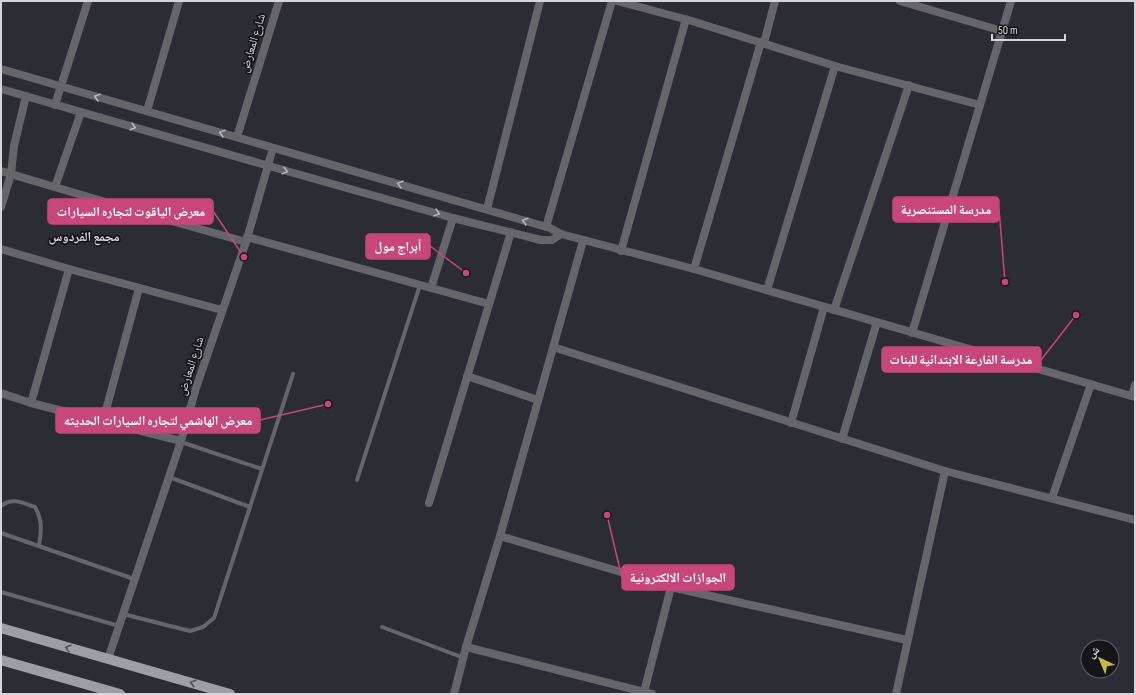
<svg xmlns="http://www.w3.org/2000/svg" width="1136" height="695" viewBox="0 0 1136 695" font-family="'Sofia Sans Condensed','Noto Naskh Arabic',sans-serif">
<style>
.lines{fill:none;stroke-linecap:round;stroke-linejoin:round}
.service{stroke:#66666a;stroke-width:4}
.minor{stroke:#66666a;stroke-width:8}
.primary{stroke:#9d9ea6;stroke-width:10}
.oneway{stroke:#b4b4b9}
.oneway2{stroke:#525358}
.labels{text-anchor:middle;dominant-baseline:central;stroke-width:3.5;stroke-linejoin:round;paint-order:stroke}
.street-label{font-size:12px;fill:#d5d5db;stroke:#151519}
.neighbourhood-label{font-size:13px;font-weight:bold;fill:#d5d5db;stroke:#151519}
.leader{fill:none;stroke:#c7477b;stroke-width:1.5}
.callout-dot{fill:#c7477b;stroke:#151519;stroke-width:1.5}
.callout{fill:#c7477b;stroke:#c7477b;stroke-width:1.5}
.callout-label{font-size:13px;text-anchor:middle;font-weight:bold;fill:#fff}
</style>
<rect width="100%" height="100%" fill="#2c2c35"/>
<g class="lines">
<g class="service">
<polyline points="181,442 262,469"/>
<polyline points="169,477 250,507"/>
<polyline points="357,480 420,285"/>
<path d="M1,506C12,497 23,503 35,507C43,521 41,531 39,546"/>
<polyline points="1,533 134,579"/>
<polyline points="1,592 119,626"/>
<polyline points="123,614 190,631 203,627 214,618 293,374"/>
<polyline points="382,627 464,658"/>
</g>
<g class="minor">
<polyline points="617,1 692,21 835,66"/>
<polyline points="900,1 1002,31"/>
<polyline points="764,43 775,1"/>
<polyline points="1,69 550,228 561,234 694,269 1135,397"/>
<polyline points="1,89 269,166 453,218 541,240 552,240 561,234"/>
<polyline points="55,105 88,1"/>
<polyline points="147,111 179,1"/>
<polyline points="237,137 279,1"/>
<polyline points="1,171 129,209 246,242"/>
<polyline points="55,187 81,112"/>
<polyline points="1,207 11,174 14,146 26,96"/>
<polyline points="487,209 540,1"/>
<polyline points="546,227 612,1"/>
<polyline points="247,237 489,304"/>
<polyline points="1,249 69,269 222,310"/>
<polyline points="621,251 686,19"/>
<polyline points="694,269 761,42"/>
<polyline points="431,288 453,218"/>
<polyline points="767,290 835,66 980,105"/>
<polyline points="834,310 909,85"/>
<polyline points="912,333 1011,1"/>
<polyline points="553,347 945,471 896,694"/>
<polyline points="467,376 538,400"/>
<polyline points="1,393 31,403 181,441"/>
<polyline points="1132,396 1135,385"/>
<polyline points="31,403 69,269"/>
<polyline points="103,421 139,288"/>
<polyline points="791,423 824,307"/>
<polyline points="842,439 877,322"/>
<polyline points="945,471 1135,520"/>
<polyline points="1052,498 1091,384"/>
<polyline points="429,503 511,232"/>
<polyline points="500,536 671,587"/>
<polyline points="466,647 652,694"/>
<polyline points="108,659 181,441 196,388 246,242 273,148"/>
<polyline points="644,692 671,587 907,640"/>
<polyline points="454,694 466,647 500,536 583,241"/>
</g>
<g class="primary">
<polyline points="1,628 230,694"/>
<polyline points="1,660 120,694"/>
</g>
</g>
<defs><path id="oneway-chevron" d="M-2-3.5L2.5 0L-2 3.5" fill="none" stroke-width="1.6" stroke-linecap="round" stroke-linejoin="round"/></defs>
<g class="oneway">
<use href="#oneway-chevron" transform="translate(97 97) rotate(-164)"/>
<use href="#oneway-chevron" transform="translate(133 127) rotate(16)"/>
<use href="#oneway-chevron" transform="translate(222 133) rotate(-164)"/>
<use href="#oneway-chevron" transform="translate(285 171) rotate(16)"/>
<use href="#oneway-chevron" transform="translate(400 184) rotate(-164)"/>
<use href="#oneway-chevron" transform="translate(437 213) rotate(16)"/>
<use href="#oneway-chevron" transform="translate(525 221) rotate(-163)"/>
</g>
<g class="oneway2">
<use href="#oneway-chevron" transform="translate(68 648) rotate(-164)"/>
<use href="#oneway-chevron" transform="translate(193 683) rotate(-164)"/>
</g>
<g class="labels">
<g class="street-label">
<text transform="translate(253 43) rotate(-73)">شارع المعارض</text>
<text transform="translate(191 366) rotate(-72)">شارع المعارض</text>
</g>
<g class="neighbourhood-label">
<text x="84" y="237">مجمع الفردوس</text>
</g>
</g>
<path class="leader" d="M1005 282L999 209M244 257L213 211M466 273L430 246M1076 315L1041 360M328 404L260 420M607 515L622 578"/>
<g class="callout-dot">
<circle cx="1005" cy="282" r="4"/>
<circle cx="244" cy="257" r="4"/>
<circle cx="466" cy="273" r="4"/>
<circle cx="1076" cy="315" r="4"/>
<circle cx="328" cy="404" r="4"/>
<circle cx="607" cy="515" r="4"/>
</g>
<g class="callout">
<rect x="893" y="197" width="106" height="25" rx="4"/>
<rect x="48" y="199" width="165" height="25" rx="4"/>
<rect x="366" y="234" width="64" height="25" rx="4"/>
<rect x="882" y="347" width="159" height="25" rx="4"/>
<rect x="56" y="408" width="204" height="25" rx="4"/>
<rect x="622" y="565" width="112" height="25" rx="4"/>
</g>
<g class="callout-label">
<text x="946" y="214">مدرسة المستنصرية</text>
<text x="131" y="216">معرض الياقوت لتجاره السيارات</text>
<text x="398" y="251">أبراج مول</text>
<text x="961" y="364">مدرسة الفارعة الابتدائية للبنات</text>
<text x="158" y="425">معرض الهاشمي لتجاره السيارات الحديثه</text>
<text x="678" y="582">الجوازات الالكترونية</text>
</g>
<rect width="1136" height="695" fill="none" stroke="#d5d5db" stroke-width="4"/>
<g transform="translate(1100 659) rotate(316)"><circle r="19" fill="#151519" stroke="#626267"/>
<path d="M0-3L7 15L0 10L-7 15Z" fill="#c8bb3b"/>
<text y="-6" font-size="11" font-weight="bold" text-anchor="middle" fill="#d5d5db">ش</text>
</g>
<path d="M992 34v6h73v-6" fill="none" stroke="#d5d5db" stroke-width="2"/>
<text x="998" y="34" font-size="12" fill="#d5d5db" stroke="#151519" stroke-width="3" paint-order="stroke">50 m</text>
</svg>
